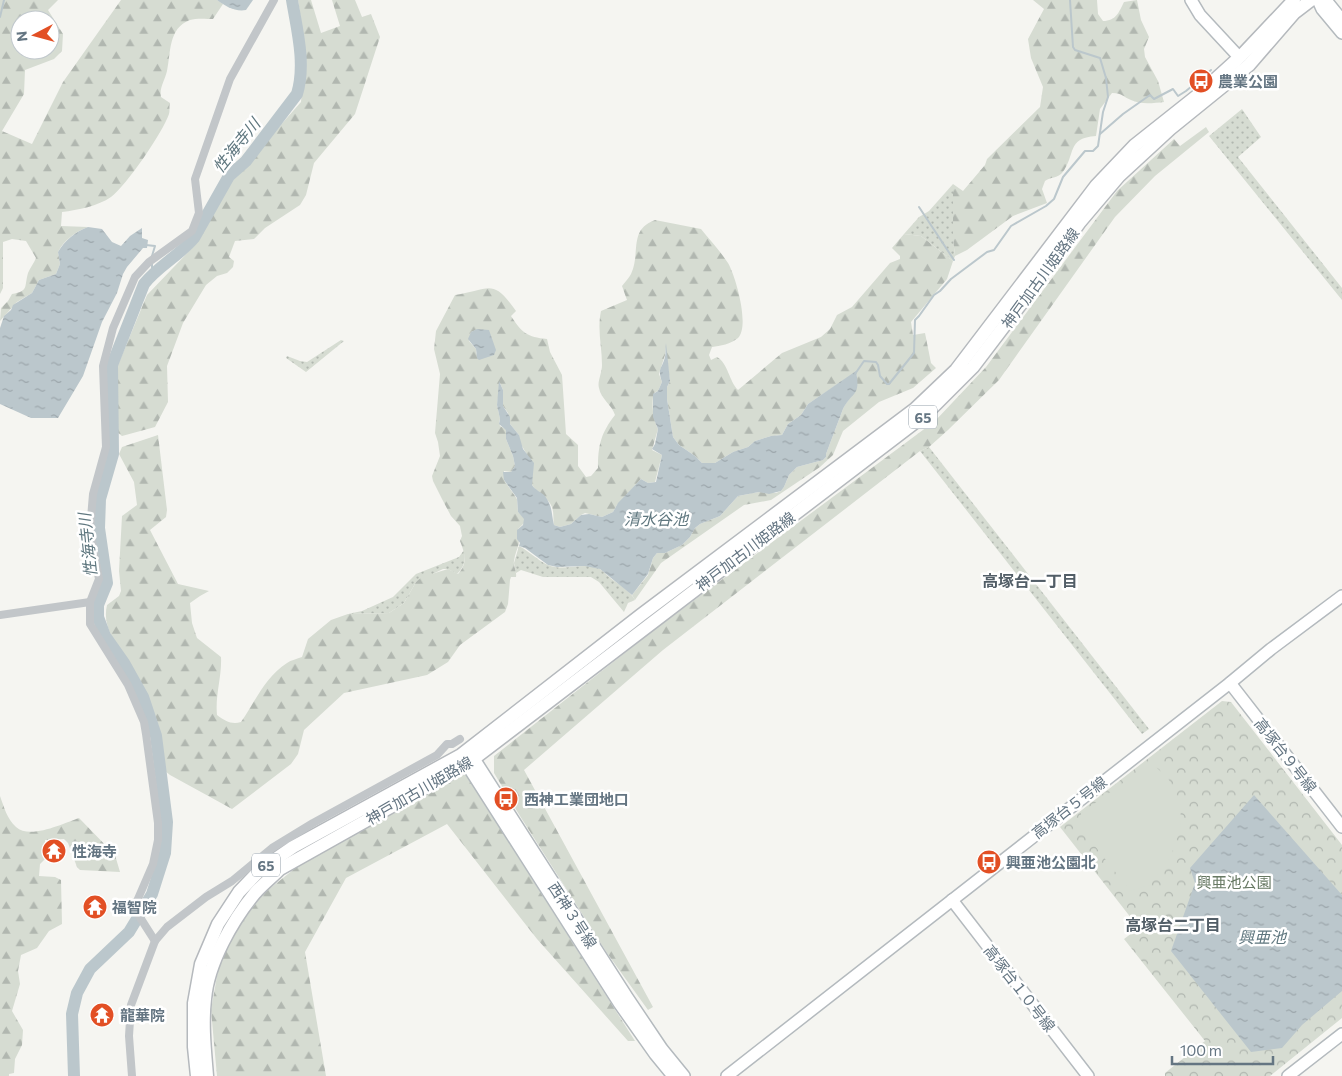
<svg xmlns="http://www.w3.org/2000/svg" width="1342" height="1076" viewBox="0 0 1342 1076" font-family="Commissioner,'Noto Sans JP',sans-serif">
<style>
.grass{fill:url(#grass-dots)}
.forest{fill:url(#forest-firs);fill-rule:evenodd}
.park{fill:url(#park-crowns)}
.garden{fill:#d6dcd2}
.water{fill:url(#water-ripples)}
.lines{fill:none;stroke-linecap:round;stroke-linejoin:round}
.stream{stroke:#bbc7cc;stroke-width:2}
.river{stroke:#bbc7cc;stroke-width:12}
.secondary-casing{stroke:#b4babe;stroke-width:14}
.primary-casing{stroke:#b5b9bd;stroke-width:15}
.street{stroke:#c2c6c9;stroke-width:8}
.secondary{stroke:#fff;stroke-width:11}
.primary{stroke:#fff;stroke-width:12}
.labels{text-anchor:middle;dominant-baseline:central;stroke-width:5;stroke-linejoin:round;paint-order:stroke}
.shield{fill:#fff;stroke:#929ea8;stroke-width:1}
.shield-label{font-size:14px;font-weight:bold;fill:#647582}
.poi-label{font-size:15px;font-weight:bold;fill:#647582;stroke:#fff;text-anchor:start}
.street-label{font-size:15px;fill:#647582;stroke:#fff}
.park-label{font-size:15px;fill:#677963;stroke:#fff}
.water-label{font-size:16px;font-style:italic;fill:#5f777f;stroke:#fff}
.neighbourhood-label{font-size:16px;font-weight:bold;fill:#525e67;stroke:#fff}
</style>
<defs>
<pattern id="grass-dots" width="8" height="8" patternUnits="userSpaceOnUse" patternTransform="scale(1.25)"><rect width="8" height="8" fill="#d6dcd2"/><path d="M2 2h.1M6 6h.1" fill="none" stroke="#b1b7b0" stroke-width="1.8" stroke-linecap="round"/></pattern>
<pattern id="forest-firs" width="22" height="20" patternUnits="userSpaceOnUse" patternTransform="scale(1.25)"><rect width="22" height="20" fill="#d6dcd2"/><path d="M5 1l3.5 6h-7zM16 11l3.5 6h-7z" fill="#b1b7b0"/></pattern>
<pattern id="park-crowns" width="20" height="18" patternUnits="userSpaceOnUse" patternTransform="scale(1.25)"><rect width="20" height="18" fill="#d6dcd2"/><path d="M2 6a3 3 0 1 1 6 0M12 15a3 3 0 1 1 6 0" fill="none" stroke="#b1b7b0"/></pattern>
<pattern id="water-ripples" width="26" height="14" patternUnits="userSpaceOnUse" patternTransform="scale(1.25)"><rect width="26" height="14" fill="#bbc7cc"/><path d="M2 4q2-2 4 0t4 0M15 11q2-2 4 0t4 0" fill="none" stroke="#9ca6ab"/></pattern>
</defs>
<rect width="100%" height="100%" fill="#f5f5f1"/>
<g class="grass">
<polygon points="1242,109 1261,137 1238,157 1342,288 1342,300 1209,136"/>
<polygon points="953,184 953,239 955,256 953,261 921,236 904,234 919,217 929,211"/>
<polygon points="341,340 344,341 306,372 286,358 287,356 300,361 307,362"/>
<polygon points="929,447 1149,729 1142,734 920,451"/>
<path d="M519,546C529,551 537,560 548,565C564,572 582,562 598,568C604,571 607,576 613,580C620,585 631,592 635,600L628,603L624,612L599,582L591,577H543L521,570L516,573L514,563Z"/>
<path d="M464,550C466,561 464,567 457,574L448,569H443L416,582L404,603L389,613L348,614L362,611L393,597L416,574L459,557Z"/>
</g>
<g class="forest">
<path d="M0,0H58L48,10L63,34L62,51L54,59L25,70L24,94L2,131L32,144L63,82L121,0H217L223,4L213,19C207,19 196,18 190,20C168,28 171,53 167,71C165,80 159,88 161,97L170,103C169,106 170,111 169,114C163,132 126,186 111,197C98,206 78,210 62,212L61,226L88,227C75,232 64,240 58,252L60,264L56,274L39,280L32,293L17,302L0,321L1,308L8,301L12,294C29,291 24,287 28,273C30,268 34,263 36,258L26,241L12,239L3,242V288L0,294ZM20,20H50V50H20Z"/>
<polygon points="298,0 311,0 321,33 340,26 332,0 355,0 362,17 371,14 380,37 355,114 314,163 306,195 300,205 265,228 254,239 235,241 229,257 234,261 233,267 227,273 217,276 206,285 183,323 167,366 168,402 155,427 122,436 118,433 115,372 147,295 195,245 233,179 301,102 305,47"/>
<path d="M1033,0H1097L1098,14L1103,21C1116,21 1119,12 1124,2L1137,0L1141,20L1149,37L1144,49L1145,57L1158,81L1164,102C1154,103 1141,105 1131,100C1123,97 1123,93 1112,93L1100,109L1096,136C1066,138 1076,155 1062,173C1058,178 1050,177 1045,181L1042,189L1047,203L1013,216L967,250L955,256L953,239V184L963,191L985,165L987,159L1040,107L1043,87L1031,58L1028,39L1044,9Z"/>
<polygon points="1206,127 1209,132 1155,176 1115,217 999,380 948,430 929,447 920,451 663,650 524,770 653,1007 648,1010 607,953 520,816 494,773 494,756 650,633 935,421 986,367 1117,191 1174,139 1180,146"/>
<path d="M655,220L701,229C710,240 720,251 728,263C736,277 750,326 738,338C731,344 720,346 712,347L709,355L711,360L717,357C728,363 729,381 738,390L782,353L821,337L830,329L837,315L852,307L890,263L900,259V256L892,248L904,234L921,236L953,261L947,279L911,322L913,335L925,333L931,363L936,368L913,388L879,402L843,431L833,455L820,467L771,500L744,505L661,563L635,600L632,595L648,575L653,558L657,553H665L682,545L690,537L695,528L700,524L720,516L738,496L759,492L776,493L781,491L784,487L789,475L797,467L823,460L826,457V454L843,409C851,393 860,393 856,372L808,404L801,415L788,424L782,435L771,436L755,441L748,447L733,452L715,463H702L695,456L679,445L673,437L667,399V387L670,381L665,347V355L659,374L662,382L658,391L654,393C651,403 653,419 658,429L652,450L662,455L655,482L648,483L641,479L617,505L613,512L602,517L585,513L581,515L571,524L560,527L554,525C553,519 554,513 552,507C548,497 537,493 532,485L526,453L519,441V435L510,424L508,413L503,406V390L500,383L497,405L500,419L499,422L500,426L506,429V439L513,456L515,466L511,472L504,471V480L517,499L518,512L524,518V523L518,529C521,547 517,545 514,561C513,566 517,571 516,577H511L510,580L508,604L505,612L460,645L448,662L427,675L344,693L304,730L298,754L291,764L232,809L170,775L165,771C163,756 162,739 158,724C153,710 147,694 140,681C128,657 100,634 107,605L119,596L121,591L119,571L122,516L137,505L134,482L119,454L122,447L158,435L167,510L166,517L150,530L178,584L209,591L200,596L190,603L192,623L197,638L221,657C222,677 215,695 217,715C225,721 232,725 241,722C255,702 265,677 287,663C291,660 297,659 302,657L308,639L331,620L348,614L389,613L404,603L416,582L422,577L448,569L458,574C468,563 465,554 460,541L462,536L460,526L451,516L442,499L433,481L432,476L440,456L438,442L435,433L440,374L434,349L436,331L455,295C490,290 492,277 516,311L511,316C522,333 527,337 547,339L550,352L562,375L566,434L578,445V466L586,477L591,476L598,468C598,445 601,433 615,415C612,405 601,399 599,388C597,382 602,373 602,365C602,347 597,330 601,311L627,300L622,286C625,282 629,278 631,274C641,253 628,230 655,220ZM479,329L485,331L476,355V349L469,341L471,332Z"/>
<polygon points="464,772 635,1041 628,1041 537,939 447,824 346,878 305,952 326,1076 217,1076 211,1010 219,965 239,926 263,894 298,866"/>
<path d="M0,796C4,807 7,819 16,827C30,840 64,823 79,818L115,855L120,872L80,870L77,867L68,843L64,839L45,840V859L40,864L39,876L55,877L61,880L62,924L49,931L37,948L21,955L18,971L20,984L12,1011L23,1030L22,1045L15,1059L14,1073L9,1074V1076H0Z"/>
</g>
<polygon class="park" points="1222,701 1231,702 1342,845 1342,1018 1270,1076 1165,1076 1165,1073 1205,1041 1124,939 1136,930 1135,923 1060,827"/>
<polygon class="garden" points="1156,767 1168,778 1181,804 1180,829 1171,856 1150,885 1130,891 1081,828 1081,813 1144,768"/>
<g class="water">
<path d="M217,0H253L246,10C235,12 225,6 217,0Z"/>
<path d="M88,227L102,229L112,242L121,246L130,236L142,228V238L148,240L147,248H143L127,267L123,274L117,293L102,322L83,376L58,418H31L0,404V328L4,316L11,310L13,305L32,293L39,280L56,274L60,264L58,252C65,240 75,232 88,227Z"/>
<polygon points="477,329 489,330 496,350 494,355 479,360 477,358 476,349 468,339 471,332"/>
<path d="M666,343L670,381L667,387V399L673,437L679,445L695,456L702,463H715L733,452L748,447L755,441L771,436L782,435L788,424L801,415L808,404L856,371C861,397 852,391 843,409L826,454V457L823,460L797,467L789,475L784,487L781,491L769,494L759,492L738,496L720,516L700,524L695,528L690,537L682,545L665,553H657L653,558L648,574L632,595L600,569L585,566L557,567L548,565L525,548L519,546L520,543L517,539V530L523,525L524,519L518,512L517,498L504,480L503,472H511L515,466L513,456L506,439V430L499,424L500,419L497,405L499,381L503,390V406L510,417V424L519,435L523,449L534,463L532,485C535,490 541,492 545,496C553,507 551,513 554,525L560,527L571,524L581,515L589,514L602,517L613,512L618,503L641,479L648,483L656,482L662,455L652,449L655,444L658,429L653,417V394L658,391L662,382C657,368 662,369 665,357C666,352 665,348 666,343Z"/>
<polygon points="1254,795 1342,895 1342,991 1302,1025 1282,1048 1251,1052 1171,951 1195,883 1190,868"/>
</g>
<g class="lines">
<g class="stream">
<polyline points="0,17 4,0"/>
<polyline points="1100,134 1123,114 1150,95 1154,99 1173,89 1178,96 1186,91 1211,70"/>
<polyline points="919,207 954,260"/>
<polyline points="146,245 155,246 152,256"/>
<polyline points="152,273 152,263"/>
<polyline points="855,374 864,361 876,362 878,365 880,376 887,384 889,384 914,353 915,320 919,316 934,295 940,291 951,279 987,252 994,250 1011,226 1046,206 1054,199 1063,177 1085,151 1093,151 1098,146 1103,112 1108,97 1106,78 1100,58 1075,50 1073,47 1070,0"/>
</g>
<path class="river" d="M74,1076L72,1014L77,993L90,969L129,932L152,894L165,853L167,822L156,736L143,697L124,663L105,636L98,617V605L107,583L99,528L100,499L113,454L112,365L144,284C158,266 179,256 194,238L229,176L246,161L297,94C306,64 297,30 292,0"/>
<defs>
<g id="secondary">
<polyline points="1191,0 1200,15 1239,57"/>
<polyline points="1318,0 1322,9 1342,33"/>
<polyline points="1323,0 1329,4 1342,20"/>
<polyline points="1230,683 1342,827"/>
<polyline points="469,751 627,997 662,1049 684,1076"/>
<polyline points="462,757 619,1003 655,1054 673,1076"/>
<polyline points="952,900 1088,1076"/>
<polyline points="727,1076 1230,683 1271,649 1342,596"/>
<polyline points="1288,1076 1342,1034"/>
</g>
<g id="primary">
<polyline points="197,1076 194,1047 194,1003 201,964 218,924 239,892 261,869 293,847 461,755 641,615 915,409 956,370 1096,186 1135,145 1198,95 1242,55 1294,0"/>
<path d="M207,1076C205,1051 202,1025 205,999C208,963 232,921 255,893C262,885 272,877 280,869L467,764L926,414L973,367L1027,296L1080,222L1119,176L1170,129L1249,65L1294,13L1311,0"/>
</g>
</defs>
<use href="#secondary" class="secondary-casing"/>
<use href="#primary" class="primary-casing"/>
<g class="street">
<polyline points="0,615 90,602"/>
<polyline points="155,941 134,908 153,864 158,840 158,823 146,734 144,722 128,685 90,624 90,602 99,579 90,530 93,494 106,447 103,366 113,328 135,277 149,262 192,231 199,213 195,179 230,79 274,0"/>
<polyline points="132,1076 129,1036 131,1005 155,941 167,927 206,897 232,881 272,848 313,823 437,755 447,744 452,744 460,739"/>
</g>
<use href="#secondary" class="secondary"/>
<use href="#primary" class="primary"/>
</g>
<defs>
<symbol id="bus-disc" viewBox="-11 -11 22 22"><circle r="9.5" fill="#e24f24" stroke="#fff"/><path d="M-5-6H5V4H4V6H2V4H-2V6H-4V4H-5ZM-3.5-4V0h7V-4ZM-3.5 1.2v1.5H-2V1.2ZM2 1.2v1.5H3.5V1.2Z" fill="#fff"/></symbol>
<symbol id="temple-disc" viewBox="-11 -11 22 22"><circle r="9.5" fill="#e24f24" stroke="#fff"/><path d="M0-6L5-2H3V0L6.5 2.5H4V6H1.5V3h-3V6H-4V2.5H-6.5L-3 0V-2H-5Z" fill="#fff"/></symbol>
</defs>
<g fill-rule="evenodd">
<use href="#bus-disc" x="1187" y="67" width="28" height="28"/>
<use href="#bus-disc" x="492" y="785" width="28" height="28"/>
<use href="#temple-disc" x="40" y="837" width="28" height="28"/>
<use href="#bus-disc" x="975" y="848" width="28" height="28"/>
<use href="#temple-disc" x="81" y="893" width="28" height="28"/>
<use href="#temple-disc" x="88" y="1001" width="28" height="28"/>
</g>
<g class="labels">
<g class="shield">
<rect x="909" y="405.5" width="28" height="23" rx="4"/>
<rect x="252" y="853.5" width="28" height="23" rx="4"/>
</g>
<g class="shield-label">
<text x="923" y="417">65</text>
<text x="266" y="865">65</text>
</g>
<g class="poi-label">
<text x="1218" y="81">農業公園</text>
<text x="524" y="799">西神工業団地口</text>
<text x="72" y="851">性海寺</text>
<text x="1006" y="862">興亜池公園北</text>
<text x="112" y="907">福智院</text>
<text x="120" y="1015">龍華院</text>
</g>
<g class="street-label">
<text transform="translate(1040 278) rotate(-54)">神戸加古川姫路線</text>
<text transform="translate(745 551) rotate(-37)">神戸加古川姫路線</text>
<text transform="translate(1286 755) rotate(52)">高塚台９号線</text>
<text transform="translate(419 790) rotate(-30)">神戸加古川姫路線</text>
<text transform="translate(1069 807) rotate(-38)">高塚台５号線</text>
<text transform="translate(573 915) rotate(57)">西神３号線</text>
<text transform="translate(1020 988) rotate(52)">高塚台１０号線</text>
</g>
<g class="park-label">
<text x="1234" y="882">興亜池公園</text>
</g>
<g class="water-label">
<text transform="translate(236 145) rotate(-51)">性海寺川</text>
<text x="656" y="518">清水谷池</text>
<text transform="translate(87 545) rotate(-96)">性海寺川</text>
<text x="1262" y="936">興亜池</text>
</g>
<g class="neighbourhood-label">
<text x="1030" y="580">高塚台一丁目</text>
<text x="1173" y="924">高塚台二丁目</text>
</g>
</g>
<g transform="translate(35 35) rotate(264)"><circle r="24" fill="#ffffff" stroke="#c1c8cd"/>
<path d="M0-4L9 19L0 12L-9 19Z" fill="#e24f24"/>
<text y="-8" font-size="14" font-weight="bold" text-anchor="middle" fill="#647582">N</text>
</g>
<path d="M1172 1056v8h101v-8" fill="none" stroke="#647582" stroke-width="2.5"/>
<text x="1180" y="1056" font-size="15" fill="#647582" stroke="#ffffff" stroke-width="4" paint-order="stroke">100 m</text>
</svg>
